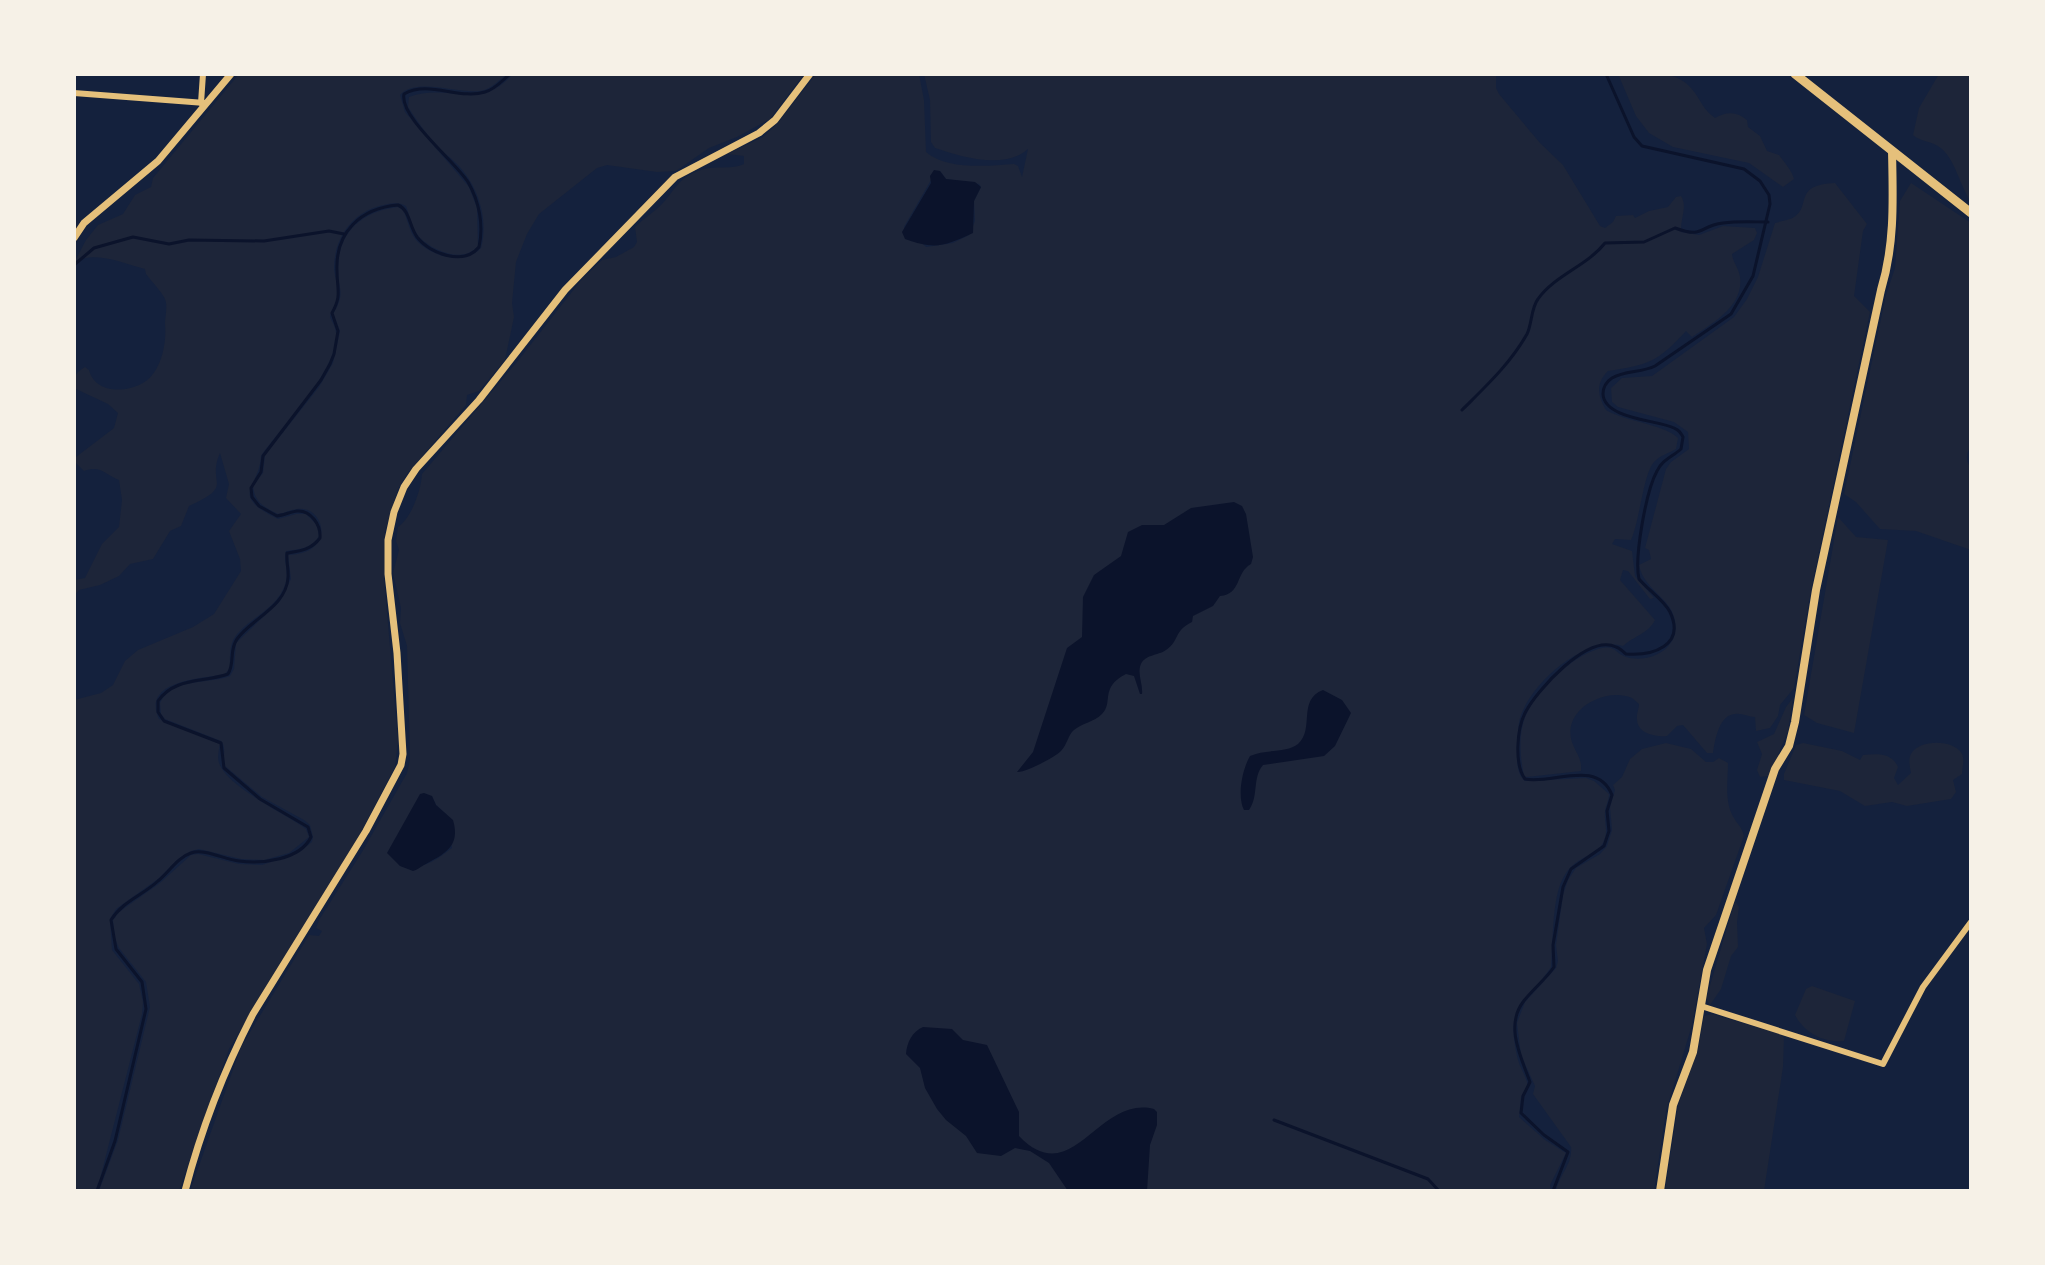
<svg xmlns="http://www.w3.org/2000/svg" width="2045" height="1265" viewBox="0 0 2045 1265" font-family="'PT Sans',sans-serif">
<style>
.green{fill:#1d2539;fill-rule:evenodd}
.water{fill:#0b132b}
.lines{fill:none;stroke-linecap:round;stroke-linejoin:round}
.stream{stroke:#0b132b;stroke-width:3}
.minor{stroke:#e5c07b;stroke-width:6}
.tertiary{stroke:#e5c07b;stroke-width:7}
.secondary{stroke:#e5c07b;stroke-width:8}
.primary{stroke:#e5c07b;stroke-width:9}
</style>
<rect width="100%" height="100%" fill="#14213d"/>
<g class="green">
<path d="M239,74H507C499,80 490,90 480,91C458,94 416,77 400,95L405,112L469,187L477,208L478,246C463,264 433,251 419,237C412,228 410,217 406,206C397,201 387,204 376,207C349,216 334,241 334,269C335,279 340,291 337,300C335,307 331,310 330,317C331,320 334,324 335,328C346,363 280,428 261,456C259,490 228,494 278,519L296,514H306L317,525L319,536C312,549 299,549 286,551C283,561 289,572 286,582C278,610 249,617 235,637C229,646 230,658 230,668L225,674C202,679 141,680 159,719L220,744C219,750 217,757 219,763C227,787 286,814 306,829L309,837L289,853L264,860L241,859L199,849L191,851L177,860L158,879L116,909L110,919L112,950L139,984L143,1002L142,1014L100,1179L95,1191H74V700L101,693L113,685L125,661L138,650L193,627L214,614L241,571L240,559L229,531L241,514L226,498L229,484L220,453C206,485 236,485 189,506L181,526L170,531L153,559L130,564L119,576L100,585L79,590L74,596V580L85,578L102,544L119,527L122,500L119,480C104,474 101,465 84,471L75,462L76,457L114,428L118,413L108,404L76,389C70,380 76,372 85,367L89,370C95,393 124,393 141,384C161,375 167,343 165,324C165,316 168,307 165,299C161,291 152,282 146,274L145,269C123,263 96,251 75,261L86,240L98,225L123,214L135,195L151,187L153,178Z"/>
<path d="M513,74H804L770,119L737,137L709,148L676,171L657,172L607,165L597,168L539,214L527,234L516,262L512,303L514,317L505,360L479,391L467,395L466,405L407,474L398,489L385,531L384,577L398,741L395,767L359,836L229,1049L179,1191H99L118,1140L150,1007L146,982L119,948L115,939L113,920L119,912L160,883L191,855L198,854L239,864L262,865L298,853L312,842L313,837L310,825L304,820L262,797L225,766C222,758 227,747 221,741L165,719L161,714L160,703C172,677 207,685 230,676L234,669L236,643L280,601L291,579L288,555C337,554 325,505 297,509C290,510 284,513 278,514C264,507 255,503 253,486L263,473L265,455L319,387L333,363L340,331L333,314C347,291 337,290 338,267C339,230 364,211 398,207L403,210C408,220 409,231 416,240C432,257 464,266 481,248C489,219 478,186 458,165C450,157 441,151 434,143C425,132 416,119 408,107L409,97C449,82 478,113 513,74Z"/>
<path d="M816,74H919L924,100L926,152C946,170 988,166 1014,164L1018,166L1022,177L1028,149C1004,170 962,157 935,148L931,142L930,100L924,74H1496V88L1499,94L1540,143L1563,165L1600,226L1605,228L1613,222L1616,216L1633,215L1635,218L1649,211L1668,207L1676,197L1681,196C1688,207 1680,219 1681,232L1699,235L1723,226L1755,228L1757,233L1754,240L1732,254C1733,263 1739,268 1740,277C1744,306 1713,323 1692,337L1686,331C1658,362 1648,365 1608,371C1595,384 1598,396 1606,410C1626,422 1664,424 1678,438L1676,449C1669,453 1659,456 1654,462C1643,475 1640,520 1631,540L1615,539L1612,544L1632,551L1635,576L1654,598L1650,599L1628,571L1623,570L1620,580L1655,620C1649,633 1634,636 1623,646C1585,636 1534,680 1521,715C1517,726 1518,740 1517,752C1517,763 1517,774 1525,781L1586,778L1594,781L1609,794C1609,801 1605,806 1605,812C1604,823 1609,832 1603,843C1595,858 1574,855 1562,880C1552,901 1553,943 1551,967C1527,1004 1505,1002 1517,1056C1519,1067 1526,1075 1528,1086L1521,1097L1519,1117L1545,1140L1566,1153L1550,1185L1551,1191H190L241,1047L309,935L319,936L322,931L316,928L319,920L362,852L407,773L410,760L407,646L400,623L401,608L393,573L399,550L396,541L398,527C412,517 421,490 422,474L517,362L582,279L602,260L616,257L634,247L637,242L635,227C643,219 651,214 659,207C675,192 676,178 701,170C715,165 733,170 744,164V156L727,154L763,137L777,124ZM940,171L946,179L979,184L981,187L974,201L975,221L969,235L953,243L926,247L922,243L911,241L904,227L931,180ZM432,796L436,805L447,815L452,848C432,863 426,868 400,866L398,863Z"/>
<path d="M1618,74C1646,74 1678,67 1695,93C1702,103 1704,110 1715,118C1726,112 1736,111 1747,120L1748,127L1760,136L1767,151L1779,155C1785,163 1792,171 1794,179L1783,187L1749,163L1673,147L1649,133L1636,116Z"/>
<path d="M1939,74H1971V202C1960,186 1956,162 1942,149C1932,140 1922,143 1913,135L1919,108Z"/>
<path d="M1835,183L1867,224L1863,231L1854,296L1870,312L1811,590L1794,688L1780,705L1778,716L1770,728L1756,731L1755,717C1748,717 1742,713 1735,714C1719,715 1715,740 1713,753H1707L1683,725L1677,726L1667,736C1656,737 1637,734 1637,719C1636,714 1639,710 1639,704L1632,698C1619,693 1607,695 1595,700C1576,708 1564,727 1574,747C1578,756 1582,760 1581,771L1527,777L1524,776C1520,757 1518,733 1526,715C1538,688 1570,658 1598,649C1616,644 1613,652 1626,657C1645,663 1672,653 1675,632C1680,600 1644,593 1639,565L1651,559L1649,550L1645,548L1666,469L1671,462L1689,449L1688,432L1674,422L1618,407L1612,402L1611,388L1622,378L1652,376L1734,317L1747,299L1758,277L1775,223C1781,221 1790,220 1794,217C1812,206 1792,185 1835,183Z"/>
<path d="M1911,183L1971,223V446C1966,453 1965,461 1971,468V550L1916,531L1880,529L1856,502L1844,494L1886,295L1895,268L1900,201Z"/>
<polygon points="1838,517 1856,537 1888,540 1854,733 1817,723 1804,715"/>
<polygon points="1793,698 1788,731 1769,776 1760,777 1757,770 1762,754 1757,742 1774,734 1786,707"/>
<path d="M1666,743L1691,749L1706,762H1713L1719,758L1728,763C1728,780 1724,802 1734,818C1738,825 1742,827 1744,836L1716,915L1704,928L1707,944L1692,1025L1666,1111L1654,1191H1556C1559,1175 1573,1164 1571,1147L1533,1094L1535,1086L1521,1055L1517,1023L1525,1002L1556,968L1558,961L1556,945L1563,895L1568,880L1576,868L1600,854L1607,846L1612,830L1610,807L1615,790L1613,785L1622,777L1630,759L1642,749Z"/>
<path d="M1803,743L1842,751L1860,760L1863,755C1877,754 1891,752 1898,767L1894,778L1898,785L1911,773C1910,767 1908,759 1911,754C1919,739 1954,739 1962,754C1965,760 1962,768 1962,774L1953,780L1956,792L1951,799L1907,806L1892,802L1865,806L1840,791L1784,780V774L1796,745Z"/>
<polygon points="1735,901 1739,907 1737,922 1738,947 1731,956 1721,989 1710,1005 1706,999"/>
<path d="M1812,986L1855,1001L1844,1041C1823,1043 1805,1033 1795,1015L1806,989Z"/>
<polygon points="1712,1014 1780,1034 1784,1038 1783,1067 1764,1191 1665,1191 1678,1105 1698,1049 1704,1016"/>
</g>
<g class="water">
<path d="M934,170L940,171L946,179L975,182L981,187L974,201L973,233C945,246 935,250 905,239L902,232L931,183L930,176Z"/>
<path d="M1234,502L1242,506L1246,514L1253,557L1251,564C1235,573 1242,594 1220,596L1213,606L1193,616L1192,622C1173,631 1180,641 1166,650C1158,656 1143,654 1140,667C1138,675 1143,685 1142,694H1140L1134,676L1126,674C1099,688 1114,702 1102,714C1094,722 1082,723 1074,730C1068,735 1067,745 1061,751C1055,757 1025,773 1017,772L1033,752L1067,648L1082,637L1083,597L1094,575L1121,556L1128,532L1142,525H1164L1191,508Z"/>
<path d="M1323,690L1342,700L1351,713L1335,746L1324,756L1263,765C1252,778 1259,796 1249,810H1244C1237,796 1242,770 1250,756C1265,749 1287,753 1298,744C1315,729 1297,700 1323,690Z"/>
<path d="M424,793L432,796L436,805L453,820C461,847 444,854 424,865C420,867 417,870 413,871L400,866L387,853L420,794Z"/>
<path d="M923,1027L952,1029L963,1040L987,1045L1019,1112V1136C1073,1192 1097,1095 1154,1109L1157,1112V1125L1150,1145L1147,1191H1068L1049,1163L1030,1151L1015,1148L1001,1156L977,1153L966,1136L946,1120L937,1109L925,1088L920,1068L906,1054C907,1042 912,1032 923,1027Z"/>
</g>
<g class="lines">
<g class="stream">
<polyline points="74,265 94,248 133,237 169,244 189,240 264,241 329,231 344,234"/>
<path d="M1462,410C1486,386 1510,364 1527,334C1532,324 1531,308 1538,299C1555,275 1587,266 1605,243L1644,242L1675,228C1705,239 1698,226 1723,223C1738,221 1753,222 1768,222"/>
<polyline points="1274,1120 1428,1179 1439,1191"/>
<path d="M97,1191L115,1141L146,1009L142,982L116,949L111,920C123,901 143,895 158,881C169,872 178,857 191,853C205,848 225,860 239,861C262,864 300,860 311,837L308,827L260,799L224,768L221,743L164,721L158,712V701C175,677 203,683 228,674C235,663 229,650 237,639C251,619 286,607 288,578C289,570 286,562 287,553C300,551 311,550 320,538C321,525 311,510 297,511C290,512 284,515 277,516L259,506L252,497L251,488L261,472L263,456L321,380L330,364L334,354L338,331L332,313C342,295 337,290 337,271C335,232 361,208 398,205C410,210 409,226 417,237C430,254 464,266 479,247C484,225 479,201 468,182C455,161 399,117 404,94C429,80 459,100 485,92C494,90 503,80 510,74"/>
<path d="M1553,1191L1568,1152L1544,1135L1521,1113L1523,1096L1530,1082C1521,1057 1505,1026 1523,1002C1533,989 1545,980 1554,967L1553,945L1563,887L1571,869L1604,846L1609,831L1607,811L1612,795C1597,758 1552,785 1525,779C1514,764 1517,729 1525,713C1536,691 1588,633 1616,647C1620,648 1623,652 1626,654C1652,656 1686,646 1670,612C1664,600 1648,590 1639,579C1634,558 1646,491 1657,471C1662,460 1672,457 1681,449L1683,437C1680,432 1680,431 1674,428C1658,420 1604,419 1603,394C1603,387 1606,382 1612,378C1625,370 1641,373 1655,366L1731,314L1753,276L1770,204L1769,195L1760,181L1744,169L1642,146L1634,137L1606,74"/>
</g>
<g class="minor">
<polyline points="74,93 205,103"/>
<polyline points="201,103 203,74"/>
<polyline points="1701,1006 1883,1064 1923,987 1971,922"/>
</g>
<g class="tertiary">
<polyline points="74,238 84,223 158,161 231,74"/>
<path d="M185,1191C201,1130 224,1070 253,1014L366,831L401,765L403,754L397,653L388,574V540L394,512L404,487L416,469L479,400L565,290L675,177L759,133L775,120L810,74"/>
</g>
<path class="secondary" d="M1660,1191L1673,1105L1693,1052L1707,970L1775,769L1789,746L1795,722L1816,590L1881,290C1895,244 1893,199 1892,151"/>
<polyline class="primary" points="1795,74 1971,213"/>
</g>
<rect width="2045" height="1265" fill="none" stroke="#f6f1e7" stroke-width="152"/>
</svg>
